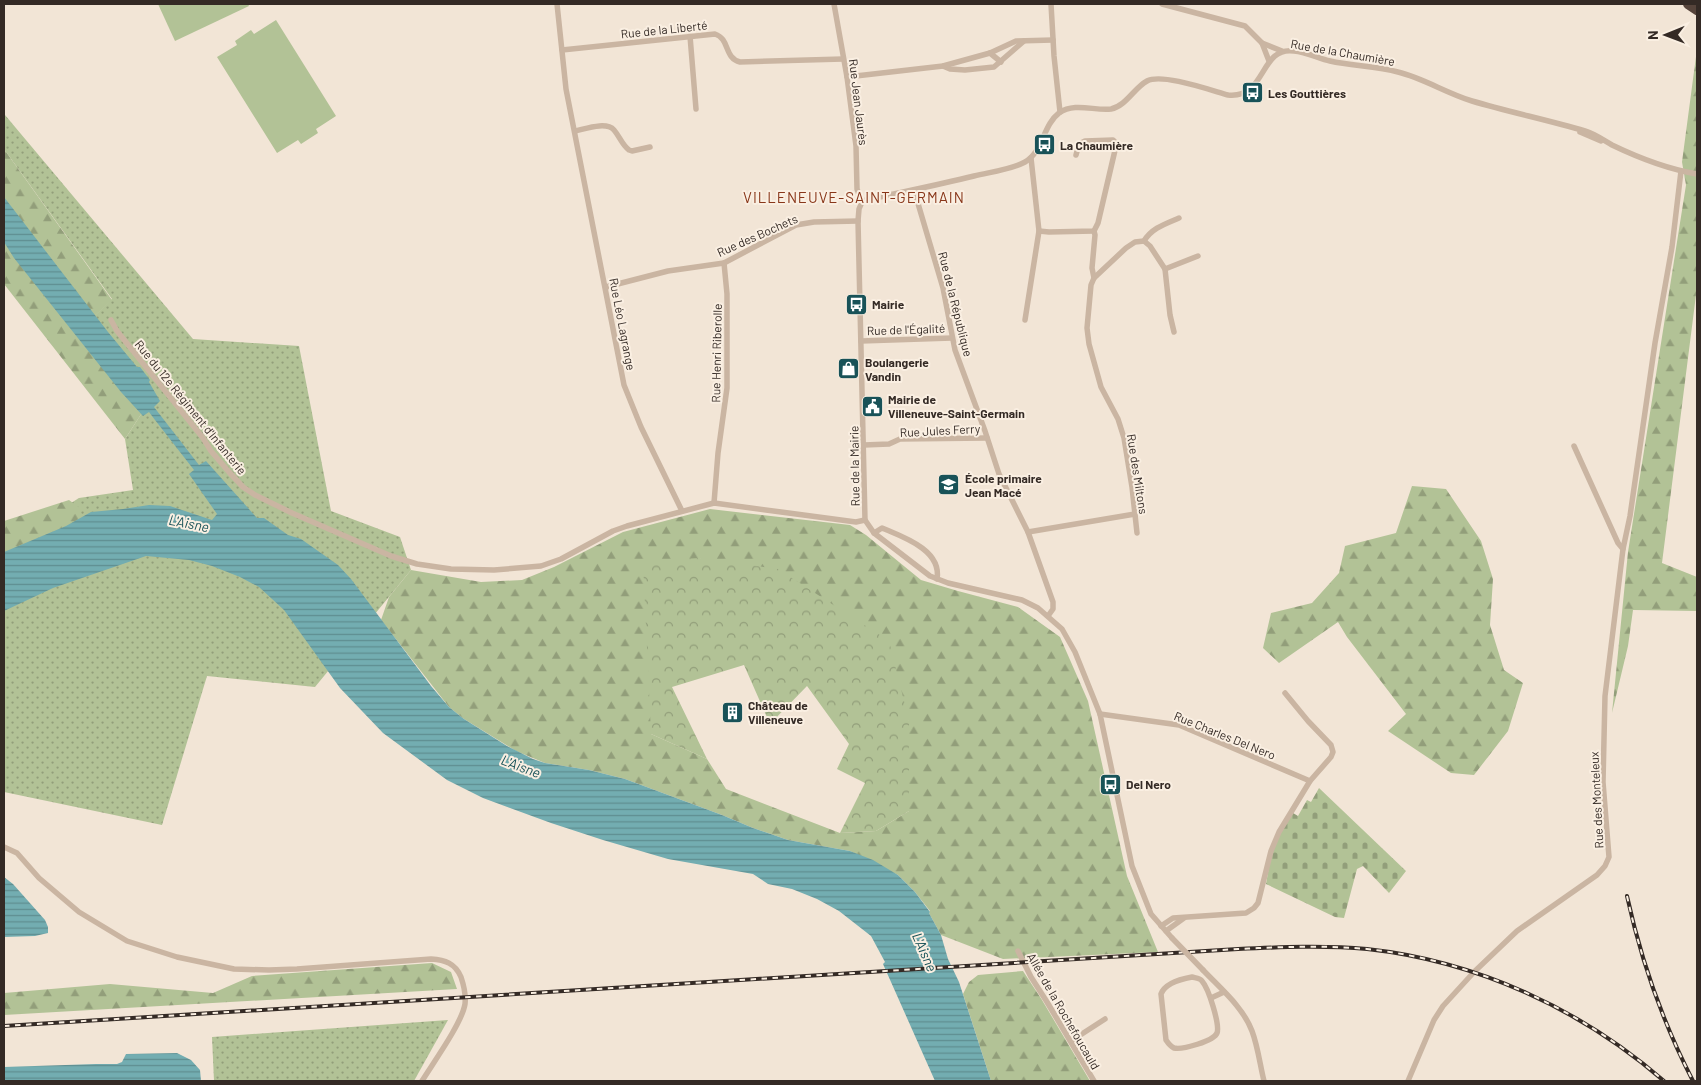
<svg xmlns="http://www.w3.org/2000/svg" width="1701" height="1085" viewBox="0 0 1701 1085" font-family="Barlow,sans-serif">
<style>
.grass{fill:url(#grass-dots)}
.forest{fill:url(#forest-firs);fill-rule:evenodd}
.cemetery{fill:url(#cemetery-stones)}
.park{fill:url(#park-crowns)}
.pitch{fill:#b2c296}
.water{fill:url(#water-rules)}
.lines{fill:none;stroke-linecap:round;stroke-linejoin:round}
.street{stroke:#cab5a2;stroke-width:5.5}
.highway{stroke:#56443b;stroke-width:10}
.rail-casing{stroke:#342a25;stroke-width:4}
.rail{stroke:#faefe2;stroke-width:2;stroke-dasharray:5.5;stroke-linecap:butt}
.street-bridge{stroke:#cab5a2;stroke-width:5.5}
.labels{text-anchor:middle;dominant-baseline:central;stroke-width:4;stroke-linejoin:round;paint-order:stroke}
.street-label{font-size:12px;fill:#342a25;stroke:#faefe2}
.poi-label{font-size:12px;font-weight:bold;fill:#342a25;stroke:#faefe2;text-anchor:start}
.water-label{font-size:14px;font-style:italic;fill:#185258;stroke:#faefe2}
.quarter-label{font-size:15px;letter-spacing:1px;fill:#883619;stroke:#faefe2}
</style>
<defs>
<pattern id="grass-dots" width="8" height="8" patternUnits="userSpaceOnUse" patternTransform="scale(1.25)"><rect width="8" height="8" fill="#b2c296"/><path d="M2 2h.1M6 6h.1" fill="none" stroke="#929e7a" stroke-width="1.8" stroke-linecap="round"/></pattern>
<pattern id="forest-firs" width="22" height="20" patternUnits="userSpaceOnUse" patternTransform="scale(1.25)"><rect width="22" height="20" fill="#b2c296"/><path d="M5 1l3.5 6h-7zM16 11l3.5 6h-7z" fill="#929e7a"/></pattern>
<pattern id="cemetery-stones" width="16" height="16" patternUnits="userSpaceOnUse" patternTransform="scale(1.25)"><rect width="16" height="16" fill="#b2c296"/><path d="M2 7V4a2 2 0 0 1 4 0v3zM10 15v-3a2 2 0 0 1 4 0v3z" fill="#929e7a"/></pattern>
<pattern id="park-crowns" width="20" height="18" patternUnits="userSpaceOnUse" patternTransform="scale(1.25)"><rect width="20" height="18" fill="#b2c296"/><path d="M2 6a3 3 0 1 1 6 0M12 15a3 3 0 1 1 6 0" fill="none" stroke="#929e7a"/></pattern>
<pattern id="water-rules" width="6" height="5" patternUnits="userSpaceOnUse" patternTransform="scale(1.25)"><rect width="6" height="5" fill="#73adb1"/><path d="M0 2.5h6" fill="none" stroke="#5f8d90"/></pattern>
</defs>
<rect width="100%" height="100%" fill="#f2e5d6"/>
<g class="grass">
<polygon points="5,115 193,339 299,346 331,511 400,537 411,570 315,687 207,676 162,825 4,792 4,545 79,498 133,490 125,439 151,399 89,321 112,299 4,149"/>
<polygon points="448,1020 414,1081 214,1081 212,1037"/>
</g>
<g class="forest">
<polygon points="1697,49 1697,287 1662,563 1697,577 1697,611 1633,610 1628,646 1612,713 1628,552 1686,185 1682,162"/>
<polygon points="4,149 112,300 89,321 151,399 125,439 4,284"/>
<polygon points="1412,486 1446,489 1481,541 1493,579 1490,625 1504,670 1523,683 1508,731 1474,775 1451,773 1388,731 1406,714 1347,637 1338,622 1279,663 1263,648 1271,613 1312,603 1339,573 1345,546 1396,533"/>
<polygon points="69,500 80,508 81,518 66,526 4,552 4,521"/>
<path d="M710,509L850,525L866,535L921,580L958,591L1018,607L1060,637L1088,701L1127,876L1158,952L1003,959L941,935L929,913L930,911L915,892L898,875L850,851L788,840L753,828L722,815L625,779L589,770L545,763L516,751L464,719L449,707L381,620L389,597L411,570L481,582L522,580L554,567L623,532ZM700,558L909,721V811L876,831L840,833L726,789L707,759L651,734Z"/>
<polygon points="432,963 451,972 457,989 4,1015 4,993 110,984 213,993 252,976"/>
<polygon points="1023,971 1042,1000 1090,1081 991,1081 963,994 969,982 978,975"/>
</g>
<polygon class="cemetery" points="1319,788 1406,871 1389,893 1363,866 1357,869 1344,918 1335,917 1266,884 1270,861 1278,836 1293,813 1298,816 1307,800 1311,802"/>
<polygon class="park" points="700,558 778,569 889,641 909,721 909,811 876,831 840,833 865,783 837,769 849,744 807,686 770,724 744,665 672,687 707,759 651,734 643,562"/>
<g class="pitch">
<polygon points="158,4 248,4 249,6 175,41"/>
<polygon points="276,20 336,116 316,129 318,133 301,144 298,140 277,153 217,57 237,45 235,41 251,30 254,34"/>
</g>
<g class="water">
<polygon points="4,197 108,332 137,367 140,367 150,380 149,382 160,401 154,407 199,465 206,461 257,518 264,518 288,535 301,539 338,565 351,579 431,686 449,707 464,719 507,746 533,759 545,763 589,770 625,779 722,815 753,828 788,840 850,851 873,860 898,875 915,892 930,912 929,913 941,935 948,959 959,982 991,1081 935,1081 883,964 885,962 871,936 839,911 817,899 792,889 768,884 753,874 668,859 603,840 551,823 483,798 447,780 383,733 340,688 284,610 259,587 240,577 212,566 189,560 146,556 53,588 4,611 4,552 66,526 91,512 123,509 149,505 170,506 212,520 217,514 189,474 194,470 155,420 149,412 143,416 121,392 14,258 4,242"/>
<polygon points="4,877 13,884 45,920 48,927 48,933 35,936 4,937"/>
<polygon points="177,1053 191,1060 200,1070 201,1081 4,1081 4,1067 96,1064 117,1064 122,1062 126,1054"/>
</g>
<g class="lines">
<g class="street">
<polyline points="557,4 566,89 624,385 641,427 682,511"/>
<polyline points="834,4 847,77 856,146 857,189 862,202"/>
<polyline points="1051,4 1054,56 1060,112"/>
<polyline points="1162,4 1245,26 1262,43 1282,51"/>
<polyline points="690,36 696,109"/>
<polyline points="1262,43 1269,61"/>
<path d="M562,50L715,34C730,39 724,58 740,62L843,59"/>
<polyline points="990,53 1001,62"/>
<polyline points="943,66 950,69 965,70 994,67 1024,41"/>
<polyline points="847,77 943,66 990,53 1016,41 1053,40"/>
<path d="M575,131C585,129 606,121 614,130C620,137 622,145 629,150L632,151L650,147"/>
<polyline points="1580,132 1601,141"/>
<polyline points="914,190 943,288 955,350 985,431 999,474 1028,532 1053,602 1053,609 1048,616"/>
<path d="M862,202L866,200C902,192 938,185 974,176C990,172 1010,170 1025,162C1043,152 1043,125 1059,113C1075,102 1094,111 1111,109C1126,106 1134,88 1147,81C1162,73 1210,90 1228,95C1267,99 1259,46 1294,51C1306,52 1318,58 1330,61C1352,66 1376,66 1398,72C1423,78 1446,93 1472,101C1509,112 1548,120 1585,131C1595,134 1603,140 1612,145C1639,158 1667,169 1697,174"/>
<polyline points="862,202 859,209 858,221 865,520 874,533 930,576 948,583 1022,600 1038,608 1062,629 1075,652 1100,714 1132,866 1151,914 1172,938"/>
<polyline points="1039,231 1049,232 1094,231 1098,223 1116,146 1115,142 1113,140 1085,141 1079,144 1076,155"/>
<polyline points="1094,231 1095,235 1092,268 1094,278"/>
<polyline points="1144,241 1150,246 1165,269"/>
<polyline points="606,287 668,271 724,263 796,225 814,222 858,221"/>
<polyline points="111,320 117,331 203,438 211,451 229,472 243,487 255,495 292,513 391,556 417,564 451,569 494,570 541,566 561,559 613,531 627,526 714,503 856,522 865,520"/>
<polyline points="1025,320 1039,231 1031,158"/>
<polyline points="1174,332 1170,315 1165,269 1198,256"/>
<polyline points="861,341 952,338"/>
<polyline points="864,445 889,444 900,439 987,438"/>
<polyline points="714,503 718,453 727,388 727,294 724,263"/>
<polyline points="1028,532 1135,514"/>
<path d="M874,533L882,528C903,537 942,550 937,579"/>
<path d="M1137,533L1132,487L1124,438L1118,419L1101,387L1089,344L1087,328L1091,285L1094,278L1126,248L1135,242L1144,241C1152,228 1165,224 1179,218"/>
<polyline points="1623,549 1630,516 1655,343 1672,247 1681,171"/>
<polyline points="1100,714 1179,725 1310,781"/>
<path d="M4,847L17,853L39,878L79,912L127,941L177,957L234,969L269,970L297,969L431,959C445,960 455,963 461,977C464,986 466,995 465,1004C462,1023 433,1063 422,1081"/>
<polyline points="1161,926 1173,918 1246,913 1254,908 1258,903 1271,851 1279,832 1310,781 1331,757 1333,752 1331,745 1308,721 1285,693"/>
<polyline points="1166,931 1184,918"/>
<polyline points="1018,951 1031,977 1047,1002 1094,1081"/>
<path d="M1203,970C1221,989 1243,1007 1252,1031C1258,1047 1260,1065 1264,1081"/>
<path d="M1192,977C1196,978 1200,978 1202,981C1209,989 1220,1025 1217,1033C1214,1041 1182,1050 1174,1048C1170,1046 1168,1043 1166,1040L1161,994C1165,983 1181,979 1192,977Z"/>
<polyline points="1211,998 1224,992"/>
<polyline points="1071,1041 1105,1019"/>
<polyline points="1408,1081 1434,1020 1443,1006 1474,972 1517,931 1597,875 1605,866 1609,857 1603,782 1605,696 1623,549 1618,543 1574,446"/>
</g>
<polyline class="highway" points="1688,4 1697,10"/>
<defs>
<g id="rail">
<path d="M1627,896C1641,960 1663,1023 1693,1081"/>
<path d="M4,1026L1238,949C1281,947 1324,945 1367,949C1477,961 1581,1009 1664,1081"/>
</g>
</defs>
<use href="#rail" class="rail-casing"/>
<use href="#rail" class="rail"/>
<polyline class="street-bridge" points="1172,938 1203,970"/>
</g>
<defs>
<symbol id="bus-square" viewBox="-11 -11 22 22"><rect x="-9" y="-9" width="18" height="18" rx="4" fill="#185258" stroke="#faefe2"/><path d="M-5-6H5V4H4V6H2V4H-2V6H-4V4H-5ZM-3.5-4V0h7V-4ZM-3.5 1.2v1.5H-2V1.2ZM2 1.2v1.5H3.5V1.2Z" fill="#fff"/></symbol>
<symbol id="shop-square" viewBox="-11 -11 22 22"><rect x="-9" y="-9" width="18" height="18" rx="4" fill="#185258" stroke="#faefe2"/><path d="M-5-2.5h2.3a2.7 3.5 0 0 1 5.4 0H5L5.5 6h-11ZM-1.5-2.5h3a1.5 2.3 0 0 0-3 0Z" fill="#fff"/></symbol>
<symbol id="civic-square" viewBox="-11 -11 22 22"><rect x="-9" y="-9" width="18" height="18" rx="4" fill="#185258" stroke="#faefe2"/><path d="M-.6-6.5H3V-4.5H.6V-3L4-1V1h2V6H-6V1h2V-1L-.6-3ZM-1.2 2.5V6h2.4V2.5Z" fill="#fff"/></symbol>
<symbol id="school-square" viewBox="-11 -11 22 22"><rect x="-9" y="-9" width="18" height="18" rx="4" fill="#185258" stroke="#faefe2"/><path d="M0-5L7-2L0 1L-7-2ZM-4 1L0 2.5L4 1V4Q0 6-4 4Z" fill="#fff"/></symbol>
<symbol id="building-square" viewBox="-11 -11 22 22"><rect x="-9" y="-9" width="18" height="18" rx="4" fill="#185258" stroke="#faefe2"/><path d="M-4-6H4V6H1V3H-1V6H-4ZM-2.5-4.3h1.7v1.8h-1.7ZM.8-4.3h1.7v1.8H.8ZM-2.5-1h1.7V.8h-1.7ZM.8-1h1.7V.8H.8Z" fill="#fff"/></symbol>
</defs>
<g fill-rule="evenodd">
<use href="#bus-square" x="1240" y="80" width="25" height="25"/>
<use href="#bus-square" x="1032" y="132" width="25" height="25"/>
<use href="#bus-square" x="844" y="292" width="25" height="25"/>
<use href="#shop-square" x="836" y="356" width="25" height="25"/>
<use href="#civic-square" x="860" y="394" width="25" height="25"/>
<use href="#school-square" x="936" y="472" width="25" height="25"/>
<use href="#building-square" x="720" y="700" width="25" height="25"/>
<use href="#bus-square" x="1098" y="772" width="25" height="25"/>
</g>
<g class="labels">
<g class="street-label">
<text transform="translate(664 29) rotate(-6)">Rue de la Liberté</text>
<text transform="translate(1343 52) rotate(10)">Rue de la Chaumière</text>
<text transform="translate(859 102) rotate(83)">Rue Jean Jaurès</text>
<text transform="translate(757 235) rotate(-24)">Rue des Bochets</text>
<text transform="translate(956 304) rotate(76)">Rue de la République</text>
<text transform="translate(623 324) rotate(79)">Rue Léo Lagrange</text>
<text transform="translate(906 329) rotate(-2)">Rue de l'Égalité</text>
<text transform="translate(716 353) rotate(-89)">Rue Henri Riberolle</text>
<text transform="translate(191 407) rotate(51)">Rue du 12e Régiment d'Infanterie</text>
<text transform="translate(940 430) rotate(-3)">Rue Jules Ferry</text>
<text transform="translate(854 466) rotate(-91)">Rue de la Mairie</text>
<text transform="translate(1138 474) rotate(81)">Rue des Miltons</text>
<text transform="translate(1225 735) rotate(22)">Rue Charles Del Nero</text>
<text transform="translate(1596 800) rotate(-93)">Rue des Monteleux</text>
<text transform="translate(1064 1011) rotate(60)">Allée de la Rochefoucauld</text>
</g>
<g class="poi-label">
<text x="1268" y="93">Les Gouttières</text>
<text x="1060" y="145">La Chaumière</text>
<text x="872" y="304">Mairie</text>
<text x="865" y="362">Boulangerie<tspan x="865" dy="14">Vandin</tspan></text>
<text x="888" y="399">Mairie de<tspan x="888" dy="14">Villeneuve-Saint-Germain</tspan></text>
<text x="965" y="478">École primaire<tspan x="965" dy="14">Jean Macé</tspan></text>
<text x="748" y="705">Château de<tspan x="748" dy="14">Villeneuve</tspan></text>
<text x="1126" y="784">Del Nero</text>
</g>
<g class="water-label">
<text transform="translate(189 523) rotate(11)">L'Aisne</text>
<text transform="translate(521 766) rotate(21)">L'Aisne</text>
<text transform="translate(925 952) rotate(66)">L'Aisne</text>
</g>
<g class="quarter-label">
<text x="854" y="197">VILLENEUVE-SAINT-GERMAIN</text>
</g>
</g>
<rect width="1701" height="1085" fill="none" stroke="#342a25" stroke-width="10"/>
<g transform="translate(1666 35) rotate(269)" stroke="#faefe2" stroke-width="4" paint-order="stroke">
<path d="M0-4L9 19L0 12L-9 19Z" fill="#342a25"/>
<text y="-8" font-size="14" font-weight="bold" text-anchor="middle" fill="#342a25">N</text>
</g>
</svg>
